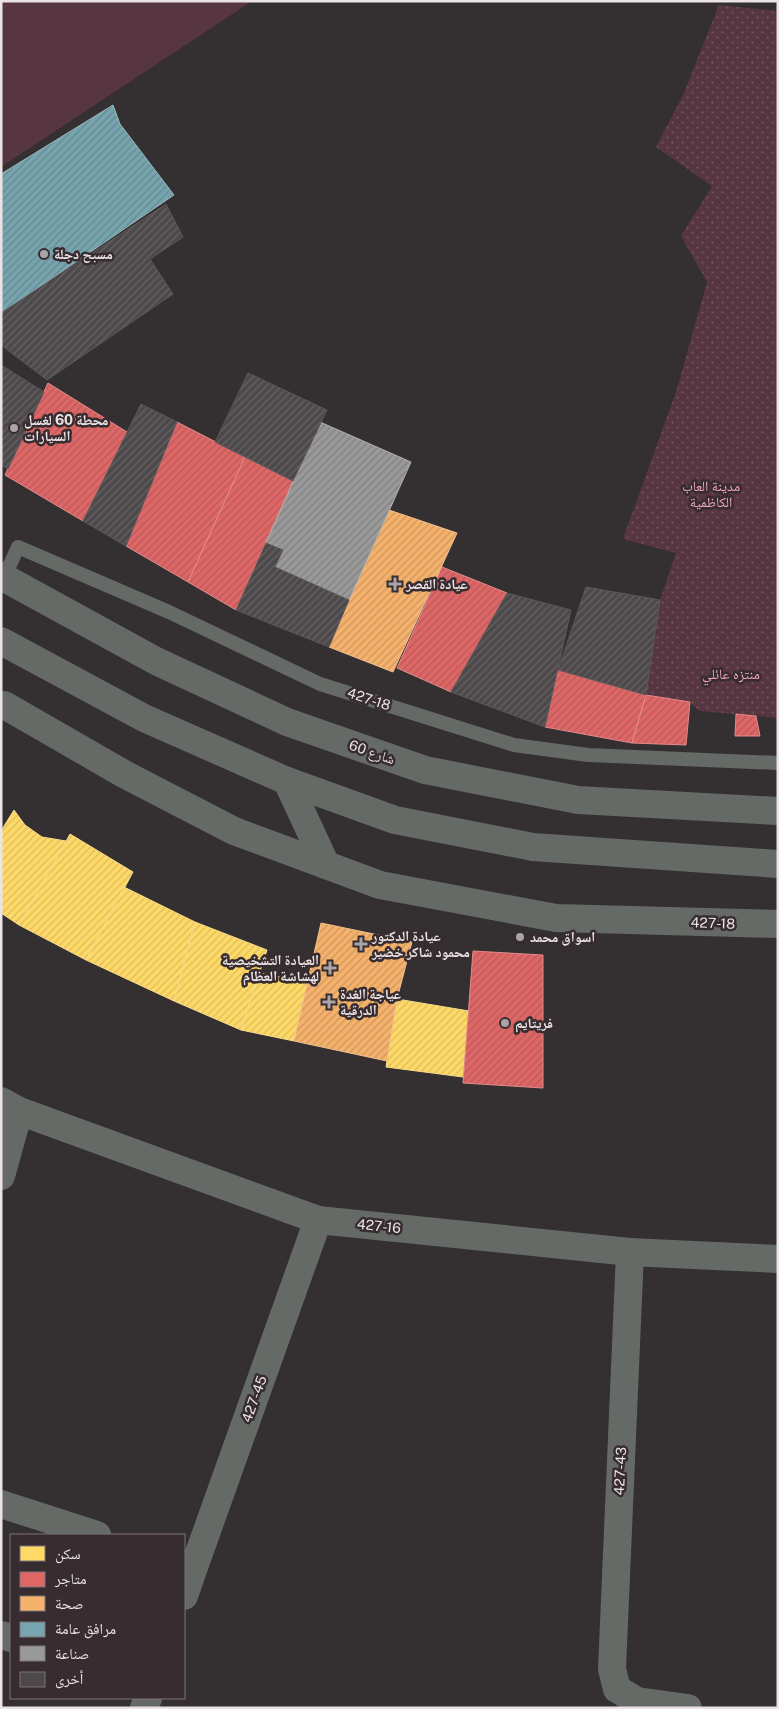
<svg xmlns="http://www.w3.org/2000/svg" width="779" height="1709" viewBox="0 0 779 1709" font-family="'Public Sans','Noto Naskh Arabic',sans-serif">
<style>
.park{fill:url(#park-dots)}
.garden{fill:#573642}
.homes{fill:url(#homes-hatch);stroke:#f9dc8c}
.shops{fill:url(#shops-hatch);stroke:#e38c8c}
.health{fill:url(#health-hatch);stroke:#f3c190}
.public{fill:url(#public-hatch);stroke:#99b8c0}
.industry{fill:url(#industry-hatch);stroke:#b2afb0}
.building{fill:url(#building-hatch);stroke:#5b5758}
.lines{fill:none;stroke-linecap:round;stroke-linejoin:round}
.service{stroke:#656a66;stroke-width:14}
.minor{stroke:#656a66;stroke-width:28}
.tertiary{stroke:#656a66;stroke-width:28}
.poi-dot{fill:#aba4a6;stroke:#372c2f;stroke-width:2}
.labels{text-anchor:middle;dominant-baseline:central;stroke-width:5;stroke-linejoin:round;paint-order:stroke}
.poi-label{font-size:14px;font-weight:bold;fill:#ebe3e6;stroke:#372c2f;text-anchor:start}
.park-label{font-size:14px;fill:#f7a7c4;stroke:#372c2f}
.street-label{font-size:14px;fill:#ebe3e6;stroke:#372c2f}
</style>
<defs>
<pattern id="park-dots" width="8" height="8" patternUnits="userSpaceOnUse" patternTransform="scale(1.25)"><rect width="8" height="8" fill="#573642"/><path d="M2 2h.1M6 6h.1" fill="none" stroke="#6f535d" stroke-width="1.8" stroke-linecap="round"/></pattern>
<pattern id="homes-hatch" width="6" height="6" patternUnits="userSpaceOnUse" patternTransform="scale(1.25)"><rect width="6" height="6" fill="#ffd966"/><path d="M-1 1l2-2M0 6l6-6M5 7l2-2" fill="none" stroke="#dabb5f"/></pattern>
<pattern id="shops-hatch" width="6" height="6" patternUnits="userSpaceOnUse" patternTransform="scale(1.25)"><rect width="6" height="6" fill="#e06666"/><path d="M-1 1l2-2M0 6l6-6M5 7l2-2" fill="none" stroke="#b25c5c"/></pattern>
<pattern id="health-hatch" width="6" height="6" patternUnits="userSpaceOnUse" patternTransform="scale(1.25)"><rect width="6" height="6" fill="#f6b26b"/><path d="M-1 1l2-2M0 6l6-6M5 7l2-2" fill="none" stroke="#ca9662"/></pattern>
<pattern id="public-hatch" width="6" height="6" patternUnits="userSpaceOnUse" patternTransform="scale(1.25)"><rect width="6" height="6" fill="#76a5af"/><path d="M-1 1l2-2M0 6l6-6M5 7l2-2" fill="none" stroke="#68888f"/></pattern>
<pattern id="industry-hatch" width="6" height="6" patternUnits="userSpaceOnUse" patternTransform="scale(1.25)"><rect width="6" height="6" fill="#999"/><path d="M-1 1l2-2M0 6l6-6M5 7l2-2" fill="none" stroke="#808080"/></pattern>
<pattern id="building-hatch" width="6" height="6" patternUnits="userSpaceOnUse" patternTransform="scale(1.25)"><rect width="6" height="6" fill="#4d494a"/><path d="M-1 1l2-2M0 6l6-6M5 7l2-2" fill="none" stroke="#676364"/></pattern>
</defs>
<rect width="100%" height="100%" fill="#342f30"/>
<polygon class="park" points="719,5 778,11 778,718 699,711 690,702 646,695 558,670 586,587 660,600 676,553 623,539 677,389 707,282 681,236 712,186 656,147 683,95"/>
<polygon class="garden" points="1,1 252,1 1,167"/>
<g class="homes">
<polygon points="14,810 25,825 42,837 66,841 19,925 1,913 1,831"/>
<polygon points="70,834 133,872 86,960 19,925"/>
<polygon points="124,887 195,922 174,1001 86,960"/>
<polygon points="195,922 267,950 241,1030 174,1001"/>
<polygon points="259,973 308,982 294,1041 241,1030"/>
<polygon points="397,999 469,1011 463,1077 386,1067"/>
</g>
<g class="shops">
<polygon points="48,383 127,432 83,521 5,475"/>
<polygon points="177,422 245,457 188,582 126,546"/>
<polygon points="245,457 293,481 236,610 188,582"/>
<polygon points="442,567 507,593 451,692 397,668"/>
<polygon points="558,670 646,695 632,743 545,727"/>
<polygon points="646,695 690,702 686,745 632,743"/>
<polygon points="736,714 756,716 760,736 735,736"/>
<polygon points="473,951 543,955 543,1088 463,1083"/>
</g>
<g class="health">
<polygon points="389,510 457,533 393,672 329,647"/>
<polygon points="321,923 412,942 397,999 387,1061 294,1041"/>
</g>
<polygon class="public" points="113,105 120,124 174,195 1,313 1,174"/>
<polygon class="industry" points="320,422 411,462 349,600 275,567 283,550 266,543"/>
<g class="building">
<polygon points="166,204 183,237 150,259 173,294 47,380 1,345 1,313"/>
<polygon points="1,365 44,392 8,469 1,465"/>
<polygon points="248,373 327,410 293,481 215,442"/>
<polygon points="141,404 177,422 126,546 83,521"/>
<polygon points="266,543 283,550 275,567 349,600 329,647 236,610"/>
<polygon points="586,587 660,600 646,695 558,670"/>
<polygon points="507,593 571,610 545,727 451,692"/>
</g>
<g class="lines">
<polyline class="service" points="4,578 18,547 169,612 320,684 514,745 588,755 778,763"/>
<g class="minor">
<polyline points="4,705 124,774 234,831 380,885 556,918 778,924"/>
<polyline points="287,781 326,865"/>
<polyline points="1,1101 19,1111 318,1220 630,1252 778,1259"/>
<polyline points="1,1176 19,1111"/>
<polyline points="630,1252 612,1669 617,1689 637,1701 688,1708"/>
<polyline points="1,1504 97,1535"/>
<polyline points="184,1564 194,1567 318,1220"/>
<polyline points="184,1596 194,1567"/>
<polyline points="1,1635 11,1638"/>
<polyline points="144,1708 148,1698"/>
</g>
<g class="tertiary">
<polyline points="1,576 156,661 287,722 425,770 578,800 778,811"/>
<polyline points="1,641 144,718 287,781 395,820 533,847 778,864"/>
</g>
</g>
<g class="poi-dot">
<circle cx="44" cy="254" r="5"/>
<circle cx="14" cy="428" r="5"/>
<path d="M392.5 576.5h5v5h5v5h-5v5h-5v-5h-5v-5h5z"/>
<circle cx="520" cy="937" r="5"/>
<path d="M358.5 936.5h5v5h5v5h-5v5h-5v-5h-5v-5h5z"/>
<path d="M327.5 960.5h5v5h5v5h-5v5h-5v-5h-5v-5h5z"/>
<path d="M326.5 994.5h5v5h5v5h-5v5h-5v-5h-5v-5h5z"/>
<circle cx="505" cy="1023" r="5"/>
</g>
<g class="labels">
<g class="poi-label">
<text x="54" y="254">مسبح دجلة</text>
<text x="24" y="420">محطة 60 لغسل<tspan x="24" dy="16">السيارات</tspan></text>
<text x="406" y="584">عيادة القصر</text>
<text x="372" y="936">عيادة الدكتور<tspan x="372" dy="16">محمود شاكر خضير</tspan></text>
<text x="530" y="937">اسواق محمد</text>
<text x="319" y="960" text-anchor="end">العيادة التشخيصية<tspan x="319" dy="16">لهشاشة العظام</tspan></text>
<text x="340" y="994">عياجة الغدة<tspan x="340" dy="16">الدرقية</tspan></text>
<text x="515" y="1023">فريتايم</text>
</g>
<g class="park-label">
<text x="711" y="486">مدينة العاب<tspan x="711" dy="16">الكاظمية</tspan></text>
<text x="731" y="674">منتزه عائلي</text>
</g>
<g class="street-label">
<text transform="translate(369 699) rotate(18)">427-18</text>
<text transform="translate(372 752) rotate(19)">شارع 60</text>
<text transform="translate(713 923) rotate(2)">427-18</text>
<text transform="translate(379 1226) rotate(6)">427-16</text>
<text transform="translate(254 1399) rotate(-70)">427-45</text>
<text transform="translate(620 1471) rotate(-87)">427-43</text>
</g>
</g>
<rect width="779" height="1709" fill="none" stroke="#ebe3e6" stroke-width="5"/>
<rect x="10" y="1534" width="175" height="165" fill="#372c2f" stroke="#7f7578"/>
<rect x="20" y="1546" width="25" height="15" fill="#ffd966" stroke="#7f7578"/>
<text x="55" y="1559" font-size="15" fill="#ebe3e6">سكن</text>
<rect x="20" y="1572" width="25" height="15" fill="#e06666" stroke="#7f7578"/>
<text x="55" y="1584" font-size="15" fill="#ebe3e6">متاجر</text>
<rect x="20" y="1596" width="25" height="15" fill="#f6b26b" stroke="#7f7578"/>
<text x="55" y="1609" font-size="15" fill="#ebe3e6">صحة</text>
<rect x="20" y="1622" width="25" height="15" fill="#76a5af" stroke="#7f7578"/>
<text x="55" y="1634" font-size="15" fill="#ebe3e6">مرافق عامة</text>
<rect x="20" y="1646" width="25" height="15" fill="#999999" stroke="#7f7578"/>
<text x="55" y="1659" font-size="15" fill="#ebe3e6">صناعة</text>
<rect x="20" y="1672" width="25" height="15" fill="#4d494a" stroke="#7f7578"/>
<text x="55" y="1684" font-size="15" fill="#ebe3e6">أخرى</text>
</svg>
